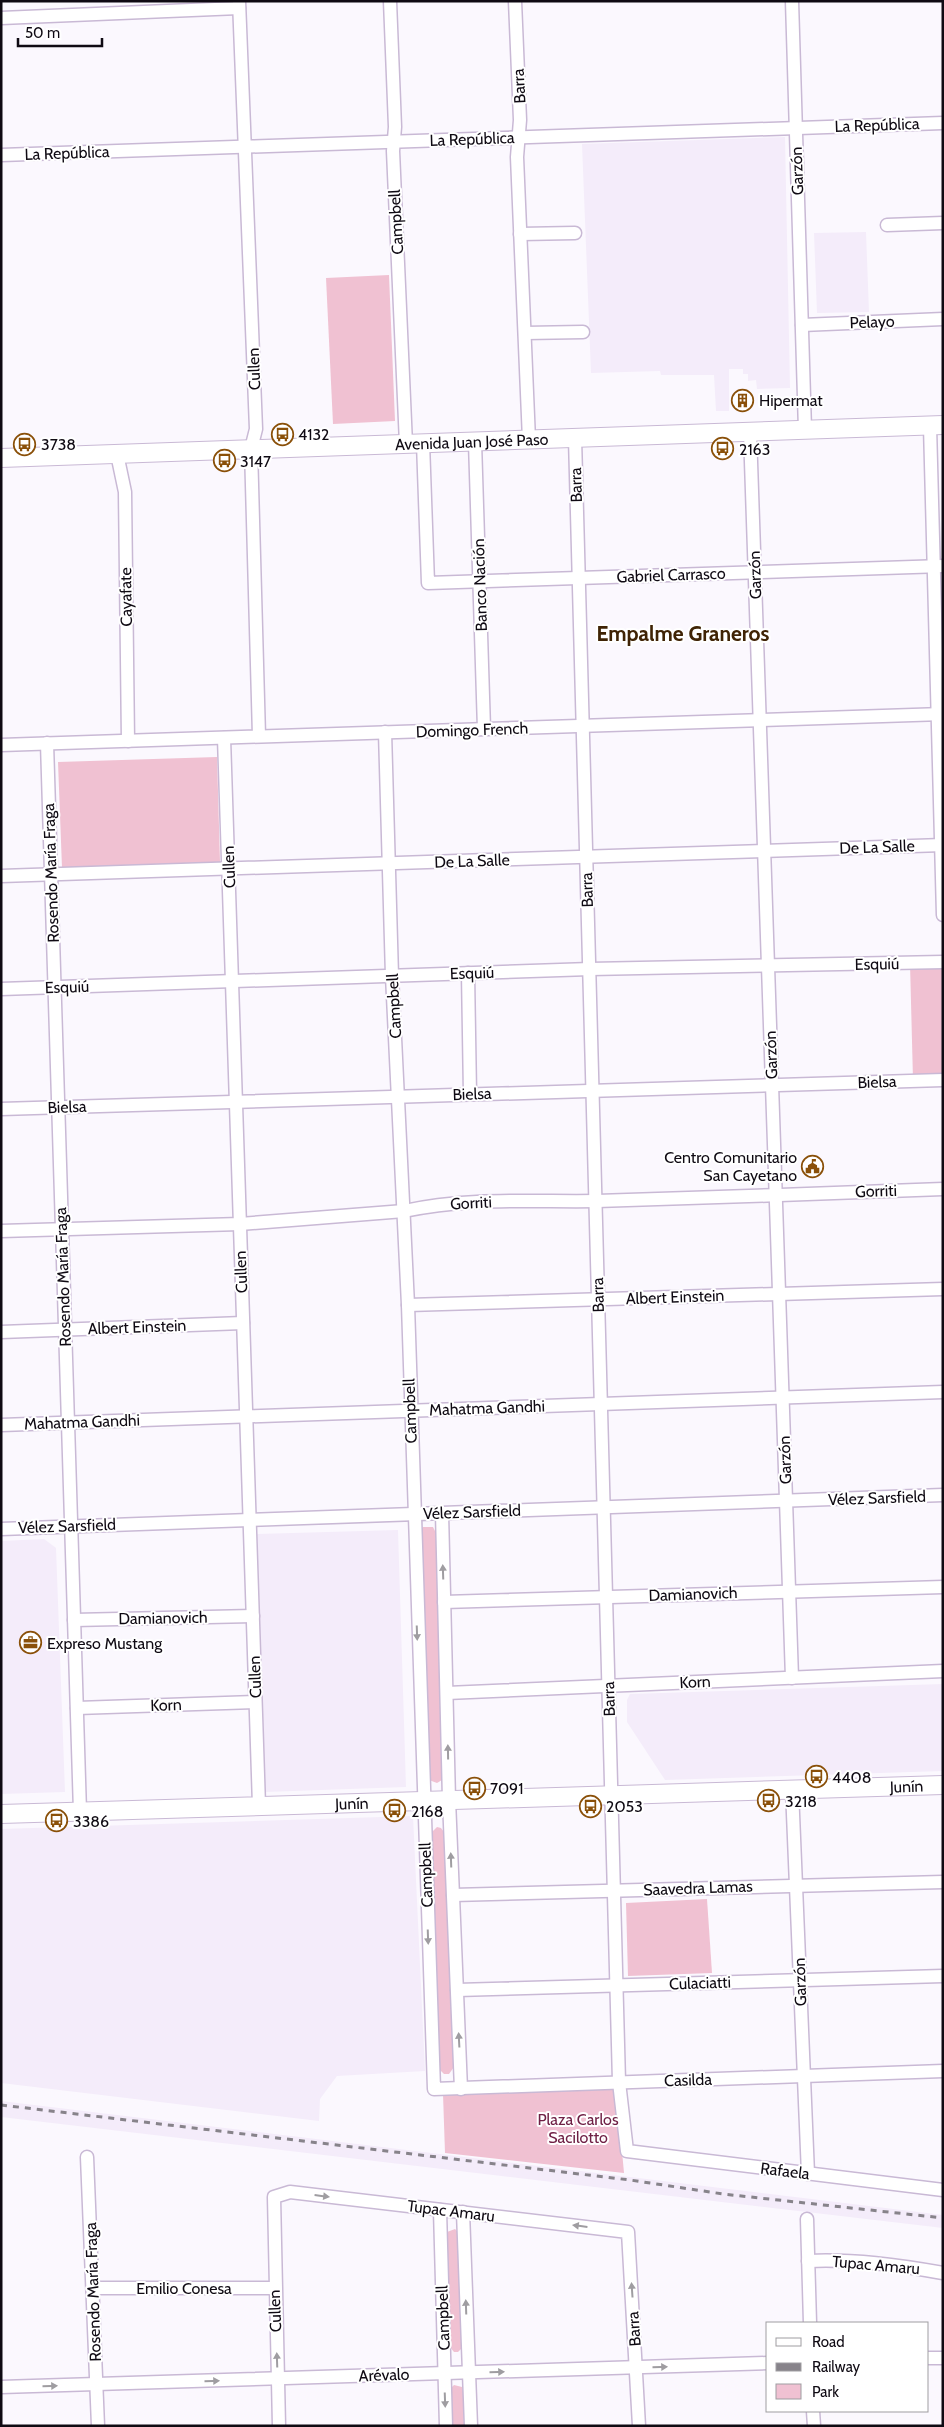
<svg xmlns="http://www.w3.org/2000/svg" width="944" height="2427" viewBox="0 0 944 2427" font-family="Cabin,sans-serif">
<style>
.built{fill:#f4ecfa}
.green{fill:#f0c1d2}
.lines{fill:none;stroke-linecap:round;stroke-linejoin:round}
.street-casing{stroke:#c9b9d5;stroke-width:15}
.secondary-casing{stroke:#c9b9d5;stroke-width:20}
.street{stroke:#fff;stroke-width:12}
.secondary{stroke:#fff;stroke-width:18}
.rail{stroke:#87838a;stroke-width:3;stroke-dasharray:6 6;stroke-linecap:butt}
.oneway{fill:#9f9da1}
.labels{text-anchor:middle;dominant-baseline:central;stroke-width:4;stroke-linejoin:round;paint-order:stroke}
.street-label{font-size:16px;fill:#0f0a13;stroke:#fff}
.poi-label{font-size:16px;fill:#0f0a13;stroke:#fff;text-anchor:start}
.park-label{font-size:16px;fill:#6f2045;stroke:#fff}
.district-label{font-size:21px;font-weight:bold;fill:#3f2305;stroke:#fff}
</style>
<rect width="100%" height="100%" fill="#fbf8fe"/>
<g class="built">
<polygon points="785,137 790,388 757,389 756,380 748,381 748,374 743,374 743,369 729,369 729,411 716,411 714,375 661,375 660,371 591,373 582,144"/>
<polygon points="866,232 869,312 817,313 814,233"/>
<polygon points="398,1530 406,1787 265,1792 257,1534"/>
<polygon points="44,1539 56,1548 65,1792 1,1794 1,1541"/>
<polygon points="943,1684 943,1771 665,1780 627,1722 627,1700 630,1694"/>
<polygon points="413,1816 425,2071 337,2076 320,2099 319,2121 1,2083 1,1829"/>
<polygon points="1,2101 943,2215 943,2228 1,2117"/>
</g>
<g class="green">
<polygon points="389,275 395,421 333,424 326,278"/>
<polygon points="217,757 220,862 62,868 58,762"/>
<polygon points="943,962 943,1080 913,1080 910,963"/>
<polygon points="423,1527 433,1527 438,1537 442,1780 437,1783 429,1780 419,1531"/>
<polygon points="437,1827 441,1828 446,1835 454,2067 449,2074 444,2074 439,2069 431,1833"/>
<polygon points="707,1899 712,1973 628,1976 626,1903"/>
<polygon points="616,2086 624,2173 445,2153 443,2094"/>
<polygon points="455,2229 458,2232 463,2347 458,2352 454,2352 450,2347 446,2236 447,2232"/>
<polygon points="454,2385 462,2387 463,2391 464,2426 451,2426 451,2388"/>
</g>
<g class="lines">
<defs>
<g id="street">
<polyline points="239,1 256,429 251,449 259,736"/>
<polyline points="390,1 395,127 393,151 406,444"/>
<polyline points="515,1 520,120 517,157 529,440"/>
<polyline points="792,1 805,430"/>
<polyline points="1,18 239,8"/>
<polyline points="1,155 943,123"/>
<polyline points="887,225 943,223"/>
<polyline points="520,234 575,233"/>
<polyline points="802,325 943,319"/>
<polyline points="525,333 583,332"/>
<polyline points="930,426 943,915"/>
<polyline points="750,432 792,1678"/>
<polyline points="575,438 619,2082 627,2151 943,2190"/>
<polyline points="475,442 484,729"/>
<polyline points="423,443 428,583 943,566"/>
<polyline points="117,454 125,492 128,741"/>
<polyline points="385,732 392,976 408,1305 434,2089 943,2071"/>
<polyline points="224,738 259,1806"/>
<polyline points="47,743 80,1812"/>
<polyline points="1,745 943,714"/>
<polyline points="1,876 943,845"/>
<polyline points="468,973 470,1094"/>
<polyline points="1,989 590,969 943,962"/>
<polyline points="1,1109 943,1080"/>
<path d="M1,1231L240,1224L404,1211C467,1197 533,1202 597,1201C712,1198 828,1193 943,1189"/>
<polyline points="408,1305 943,1289"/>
<polyline points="1,1332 243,1323"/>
<polyline points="1,1425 943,1392"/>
<polyline points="442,1513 449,1800 461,2089"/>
<polyline points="1,1529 943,1495"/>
<polyline points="444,1602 943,1587"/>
<polyline points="74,1620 253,1616"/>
<polyline points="447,1693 943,1671"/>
<polyline points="77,1708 255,1702"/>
<polyline points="792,1790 808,2174"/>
<polyline points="453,1895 943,1882"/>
<polyline points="457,1990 943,1976"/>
<polyline points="87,2157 98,2426"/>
<polyline points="440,2210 446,2426"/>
<polyline points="463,2212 471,2426"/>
<polyline points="807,2219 810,2323"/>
<path d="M808,2261C854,2259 898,2265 943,2273"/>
<polyline points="93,2288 274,2288"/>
<polyline points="928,2358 943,2358"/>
<polyline points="1,2387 768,2363"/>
<polyline points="813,2411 814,2426"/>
<polyline points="279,2426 274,2197 290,2192 628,2232 639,2426"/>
</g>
<g id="secondary">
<path id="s1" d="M1,458L943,425"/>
<path id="s2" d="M1,1814L943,1785"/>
</g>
</defs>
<use href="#street" class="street-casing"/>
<use href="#secondary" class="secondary-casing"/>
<use href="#street" class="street"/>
<use href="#secondary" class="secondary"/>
<polyline class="rail" points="1,2105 630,2180 723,2194 943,2218"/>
</g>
<defs><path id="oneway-solid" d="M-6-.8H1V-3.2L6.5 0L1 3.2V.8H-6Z" transform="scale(1.25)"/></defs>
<g class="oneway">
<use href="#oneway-solid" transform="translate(443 1572) rotate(-92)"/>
<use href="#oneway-solid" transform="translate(417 1633) rotate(88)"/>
<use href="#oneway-solid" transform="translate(448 1752) rotate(-91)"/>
<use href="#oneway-solid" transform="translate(451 1860) rotate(-92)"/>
<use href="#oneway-solid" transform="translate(428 1937) rotate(88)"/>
<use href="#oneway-solid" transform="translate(459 2040) rotate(-93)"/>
<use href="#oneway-solid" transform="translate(322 2196) rotate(7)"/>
<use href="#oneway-solid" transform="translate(580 2226) rotate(-173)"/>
<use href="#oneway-solid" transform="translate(632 2290) rotate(-94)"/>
<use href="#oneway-solid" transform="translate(466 2307) rotate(-92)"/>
<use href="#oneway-solid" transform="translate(277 2360) rotate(-92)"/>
<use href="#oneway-solid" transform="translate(660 2367) rotate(-2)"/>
<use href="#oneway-solid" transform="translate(497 2372) rotate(-2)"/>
<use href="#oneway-solid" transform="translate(212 2381) rotate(-2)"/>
<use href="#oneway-solid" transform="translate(50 2386) rotate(-2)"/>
<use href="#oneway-solid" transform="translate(445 2400) rotate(88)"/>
</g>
<defs>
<symbol id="building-ring" viewBox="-11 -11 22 22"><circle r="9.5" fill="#fff" stroke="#8a5009" stroke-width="1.5"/><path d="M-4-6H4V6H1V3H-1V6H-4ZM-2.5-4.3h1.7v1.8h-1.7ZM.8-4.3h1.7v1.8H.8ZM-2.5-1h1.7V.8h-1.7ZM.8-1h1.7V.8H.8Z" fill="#8a5009"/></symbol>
<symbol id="bus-ring" viewBox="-11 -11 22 22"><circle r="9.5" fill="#fff" stroke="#8a5009" stroke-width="1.5"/><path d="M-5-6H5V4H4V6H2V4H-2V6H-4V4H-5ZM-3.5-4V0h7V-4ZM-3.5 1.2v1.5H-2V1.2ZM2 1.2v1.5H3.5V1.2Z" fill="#8a5009"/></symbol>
<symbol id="civic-ring" viewBox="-11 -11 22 22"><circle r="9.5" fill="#fff" stroke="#8a5009" stroke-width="1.5"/><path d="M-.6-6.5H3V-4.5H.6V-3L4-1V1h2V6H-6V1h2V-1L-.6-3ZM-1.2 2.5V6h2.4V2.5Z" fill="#8a5009"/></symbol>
<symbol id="office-ring" viewBox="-11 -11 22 22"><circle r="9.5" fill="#fff" stroke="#8a5009" stroke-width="1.5"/><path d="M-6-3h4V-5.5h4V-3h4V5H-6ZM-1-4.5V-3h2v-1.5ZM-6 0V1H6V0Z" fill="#8a5009"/></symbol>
</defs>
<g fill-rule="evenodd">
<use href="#building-ring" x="730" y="388" width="25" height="25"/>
<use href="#bus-ring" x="270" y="422" width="25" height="25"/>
<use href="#bus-ring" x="12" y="432" width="25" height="25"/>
<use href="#bus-ring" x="710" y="436" width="25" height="25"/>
<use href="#bus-ring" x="212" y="448" width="25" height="25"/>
<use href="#civic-ring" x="800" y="1154" width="25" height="25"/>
<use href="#office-ring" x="18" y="1630" width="25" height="25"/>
<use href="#bus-ring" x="804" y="1764" width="25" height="25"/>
<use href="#bus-ring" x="462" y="1776" width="25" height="25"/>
<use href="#bus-ring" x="756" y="1788" width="25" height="25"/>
<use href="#bus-ring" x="578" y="1794" width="25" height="25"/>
<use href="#bus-ring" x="382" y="1798" width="25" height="25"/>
<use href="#bus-ring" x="44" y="1808" width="25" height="25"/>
</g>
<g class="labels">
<g class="street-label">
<text transform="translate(519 86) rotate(-93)">Barra</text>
<text transform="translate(877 125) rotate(-2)">La República</text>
<text transform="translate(472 139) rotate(-2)">La República</text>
<text transform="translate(67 153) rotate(-2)">La República</text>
<text transform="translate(797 171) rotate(-92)">Garzón</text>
<text transform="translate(396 222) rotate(-93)">Campbell</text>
<text transform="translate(872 322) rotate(-2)">Pelayo</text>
<text transform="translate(254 369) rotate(-92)">Cullen</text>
<text stroke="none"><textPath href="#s1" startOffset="471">Avenida Juan José Paso</textPath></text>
<text transform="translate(576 485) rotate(-92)">Barra</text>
<text transform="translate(671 575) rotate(-2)">Gabriel Carrasco</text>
<text transform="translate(755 575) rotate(-92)">Garzón</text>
<text transform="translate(480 585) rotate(-92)">Banco Nación</text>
<text transform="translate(126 597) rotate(-91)">Cayafate</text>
<text transform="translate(472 730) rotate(-2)">Domingo French</text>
<text transform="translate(877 847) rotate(-2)">De La Salle</text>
<text transform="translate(472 861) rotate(-2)">De La Salle</text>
<text transform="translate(229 867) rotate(-92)">Cullen</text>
<text transform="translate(51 873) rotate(-92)">Rosendo María Fraga</text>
<text transform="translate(587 890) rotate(-92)">Barra</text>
<text transform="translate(877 964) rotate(-1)">Esquiú</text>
<text transform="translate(472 973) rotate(-2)">Esquiú</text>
<text transform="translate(67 987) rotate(-2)">Esquiú</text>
<text transform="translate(394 1006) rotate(-93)">Campbell</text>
<text transform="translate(771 1055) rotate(-92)">Garzón</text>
<text transform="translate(877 1082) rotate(-2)">Bielsa</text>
<text transform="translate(472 1094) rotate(-2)">Bielsa</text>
<text transform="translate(67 1107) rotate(-2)">Bielsa</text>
<text transform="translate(876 1191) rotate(-2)">Gorriti</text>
<text transform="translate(471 1203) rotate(-3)">Gorriti</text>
<text transform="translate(241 1272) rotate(-92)">Cullen</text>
<text transform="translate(63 1277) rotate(-92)">Rosendo María Fraga</text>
<text transform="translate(598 1295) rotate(-92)">Barra</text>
<text transform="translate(675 1297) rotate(-2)">Albert Einstein</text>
<text transform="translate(137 1327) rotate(-2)">Albert Einstein</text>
<text transform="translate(487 1408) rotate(-2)">Mahatma Gandhi</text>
<text transform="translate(410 1411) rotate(-92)">Campbell</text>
<text transform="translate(82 1422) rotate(-2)">Mahatma Gandhi</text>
<text transform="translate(785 1460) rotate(-92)">Garzón</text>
<text transform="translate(877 1498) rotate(-2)">Vélez Sarsfield</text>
<text transform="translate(472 1512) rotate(-2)">Vélez Sarsfield</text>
<text transform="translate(67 1526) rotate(-2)">Vélez Sarsfield</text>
<text transform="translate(693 1594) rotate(-2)">Damianovich</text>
<text transform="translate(163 1618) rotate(-1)">Damianovich</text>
<text transform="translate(255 1677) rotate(-92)">Cullen</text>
<text transform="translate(695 1682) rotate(-3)">Korn</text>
<text transform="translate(609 1699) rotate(-92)">Barra</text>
<text transform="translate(166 1705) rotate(-2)">Korn</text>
<text stroke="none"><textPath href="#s2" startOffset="906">Junín</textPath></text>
<text stroke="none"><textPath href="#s2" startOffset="351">Junín</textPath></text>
<text transform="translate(426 1875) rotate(-92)">Campbell</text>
<text transform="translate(698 1888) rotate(-2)">Saavedra Lamas</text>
<text transform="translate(800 1982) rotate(-92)">Garzón</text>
<text transform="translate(700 1983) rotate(-2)">Culaciatti</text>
<text transform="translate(688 2080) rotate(-2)">Casilda</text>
<text transform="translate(785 2171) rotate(7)">Rafaela</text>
<text transform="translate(451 2211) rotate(7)">Tupac Amaru</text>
<text transform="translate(876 2265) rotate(5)">Tupac Amaru</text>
<text x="184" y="2288">Emilio Conesa</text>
<text transform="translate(93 2292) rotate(-92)">Rosendo María Fraga</text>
<text transform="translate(275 2311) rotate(-92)">Cullen</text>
<text transform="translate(443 2318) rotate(-92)">Campbell</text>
<text transform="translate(634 2329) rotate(-94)">Barra</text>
<text transform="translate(384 2375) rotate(-2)">Arévalo</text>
</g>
<g class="poi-label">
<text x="759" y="400">Hipermat</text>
<text x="298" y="434">4132</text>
<text x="41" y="444">3738</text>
<text x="739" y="449">2163</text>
<text x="240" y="461">3147</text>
<text x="797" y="1157" text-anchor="end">Centro Comunitario<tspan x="797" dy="18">San Cayetano</tspan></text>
<text x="47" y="1643">Expreso Mustang</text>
<text x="832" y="1777">4408</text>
<text x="490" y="1788">7091</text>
<text x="785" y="1801">3218</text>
<text x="606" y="1806">2053</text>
<text x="411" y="1811">2168</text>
<text x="73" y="1821">3386</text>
</g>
<g class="park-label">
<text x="578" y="2119">Plaza Carlos<tspan x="578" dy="18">Sacilotto</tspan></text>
</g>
<g class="district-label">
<text x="683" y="633">Empalme Graneros</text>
</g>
</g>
<rect width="944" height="2427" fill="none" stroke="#0f0a13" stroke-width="5"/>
<rect x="766" y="2322" width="162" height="90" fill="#ffffff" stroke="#9f9da1"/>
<rect x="776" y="2338" width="25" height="8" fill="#ffffff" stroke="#9f9da1"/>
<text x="812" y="2347" font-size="15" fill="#0f0a13">Road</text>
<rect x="776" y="2363" width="25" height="8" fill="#87838a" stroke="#9f9da1"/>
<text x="812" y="2372" font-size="15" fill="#0f0a13">Railway</text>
<rect x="776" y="2384" width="25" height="15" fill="#f0c1d2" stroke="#9f9da1"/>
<text x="812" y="2397" font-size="15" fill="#0f0a13">Park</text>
<path d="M18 38v8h84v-8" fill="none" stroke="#0f0a13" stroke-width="2.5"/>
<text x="25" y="38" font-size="15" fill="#0f0a13" stroke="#ffffff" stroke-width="4" paint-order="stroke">50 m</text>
</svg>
